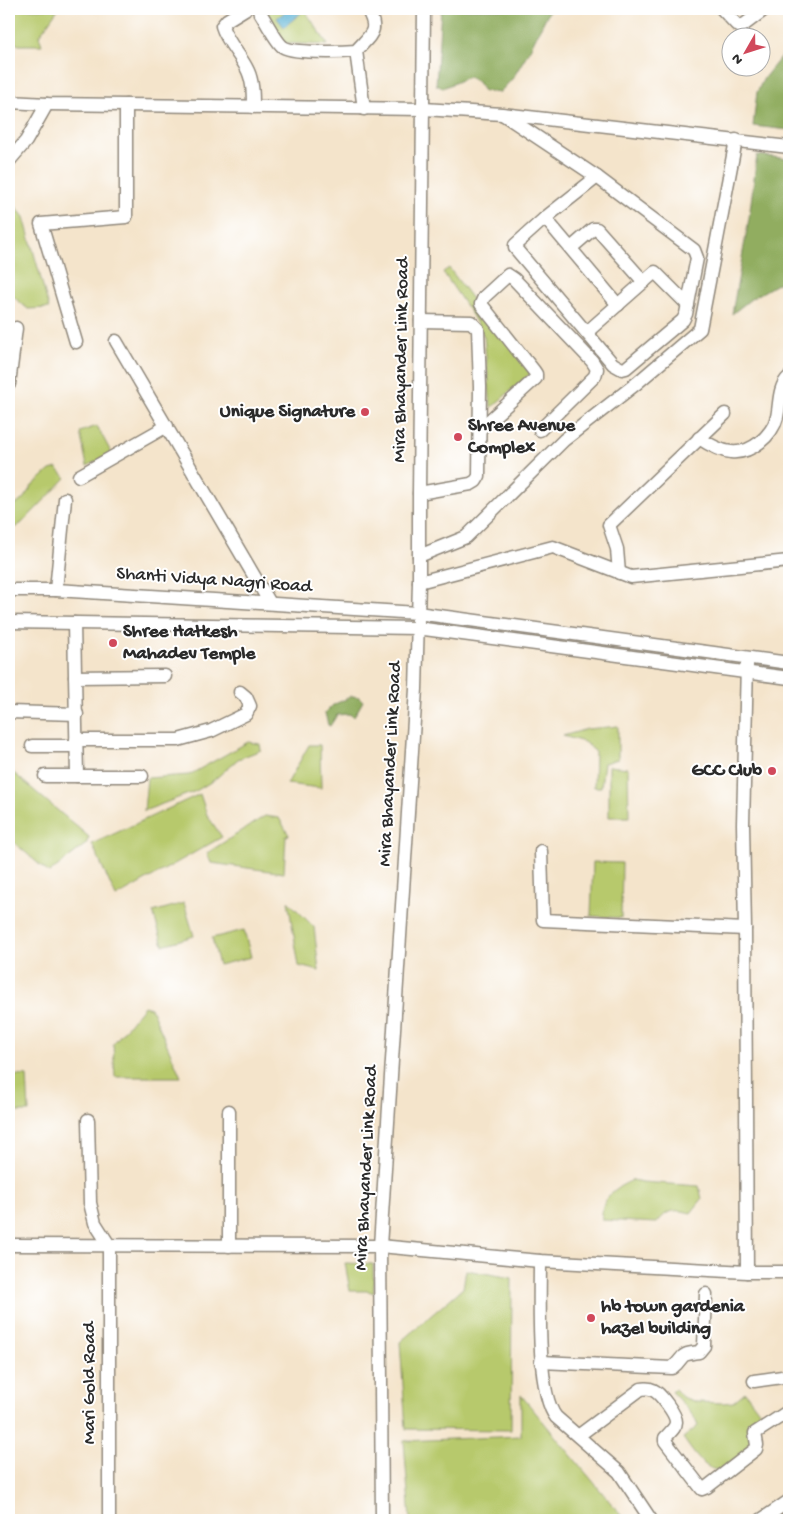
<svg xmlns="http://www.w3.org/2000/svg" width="798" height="1529" viewBox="0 0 798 1529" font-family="'Gochi Hand',sans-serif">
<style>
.green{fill:#b7c96c;stroke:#717a4c}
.forest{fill:#91ad60;stroke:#5e6c46}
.water{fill:#54afd2;stroke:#406d7e}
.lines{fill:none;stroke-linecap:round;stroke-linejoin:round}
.minor-casing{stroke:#90887b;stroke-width:15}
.minor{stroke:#fff;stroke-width:12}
.poi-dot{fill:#d1495b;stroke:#fff;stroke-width:2}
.labels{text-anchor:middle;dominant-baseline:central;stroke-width:4;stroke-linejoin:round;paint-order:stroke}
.street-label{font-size:19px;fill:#2b2b2b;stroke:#fff}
.poi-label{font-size:19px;font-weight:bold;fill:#2b2b2b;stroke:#fff;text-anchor:start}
</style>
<rect width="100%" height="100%" fill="#fff"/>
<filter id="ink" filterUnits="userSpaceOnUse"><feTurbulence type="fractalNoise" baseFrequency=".02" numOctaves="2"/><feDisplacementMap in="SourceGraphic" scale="10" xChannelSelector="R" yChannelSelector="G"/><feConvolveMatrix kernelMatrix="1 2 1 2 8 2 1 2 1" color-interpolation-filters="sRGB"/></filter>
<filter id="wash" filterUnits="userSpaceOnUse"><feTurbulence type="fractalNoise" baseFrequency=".0096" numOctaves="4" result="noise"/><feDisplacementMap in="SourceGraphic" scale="20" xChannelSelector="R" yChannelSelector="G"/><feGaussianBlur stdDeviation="1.12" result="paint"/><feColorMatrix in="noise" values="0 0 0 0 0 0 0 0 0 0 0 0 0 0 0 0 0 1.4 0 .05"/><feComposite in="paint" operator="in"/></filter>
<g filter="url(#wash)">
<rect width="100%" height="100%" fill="#f4e4cb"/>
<g class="green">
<polygon points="15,9 58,9 39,36 42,45 19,45 9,40 9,14"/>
<polygon points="256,9 304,9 328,45 282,43"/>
<polygon points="9,198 24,217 49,308 28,309 9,293"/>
<polygon points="449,268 493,327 532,372 491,408 484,337 472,315 443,272"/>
<polygon points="97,426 112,454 87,466 80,432"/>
<polygon points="57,468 66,478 22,523 9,531 9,505 17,504 23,499 32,486 50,470"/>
<polygon points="618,726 618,759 604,763 601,787 594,787 595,751 584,742 563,736 587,729"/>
<polygon points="248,742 260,744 261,750 238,759 214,780 196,791 144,811 147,778 189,775"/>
<polygon points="309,745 320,745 321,788 287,784"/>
<polygon points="609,766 628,768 629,817 609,817"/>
<polygon points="9,769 89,837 86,844 49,873 9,838"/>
<polygon points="200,794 207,815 222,837 116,897 92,844"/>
<polygon points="265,816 279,818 289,835 286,836 284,873 211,863 207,853"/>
<polygon points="593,862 622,863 621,918 591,916"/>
<polygon points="288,901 314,927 319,971 299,966"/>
<polygon points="184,903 194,936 163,945 153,912"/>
<polygon points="244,930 251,957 219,965 212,938"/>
<polygon points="144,1006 151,1008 181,1077 115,1077 113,1044"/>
<polygon points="9,1075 27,1076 29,1112 9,1112"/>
<path d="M633,1180L642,1182L699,1186L702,1199L691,1213C674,1209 668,1209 657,1223L602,1220C600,1197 615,1188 633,1180Z"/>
<polygon points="345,1263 373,1264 374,1293 368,1291 350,1291"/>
<polygon points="466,1270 512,1278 511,1430 406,1429 400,1342 463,1288"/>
<path d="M675,1389L682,1397L696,1402L723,1403L733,1402L745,1392L763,1416L751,1431L754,1446C747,1452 739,1462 731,1467C708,1479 694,1453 683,1438L698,1426L694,1417L672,1392Z"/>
<polygon points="521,1395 625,1520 410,1520 404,1441 521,1436"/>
</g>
<g class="forest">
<polygon points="441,9 550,9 529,51 513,78 500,92 484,91 477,81 468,77 443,88 436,85"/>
<polygon points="789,47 789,130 753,126 757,92 764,78"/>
<polygon points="757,155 789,159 789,277 751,299 732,314 749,218"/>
<polygon points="352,696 359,697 363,701 354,717 349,714 337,715 330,726 328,725 325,713 333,705"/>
</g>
<polygon class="water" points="289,9 298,9 301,13 284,27 277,18"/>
</g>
<g filter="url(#ink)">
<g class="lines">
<defs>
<g id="minor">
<path d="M245,9L227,20L222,26C227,43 241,55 248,71C253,82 253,95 253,107"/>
<path d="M258,9C264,18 275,40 282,46C290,54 343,52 356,51C371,34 380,31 367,9"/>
<polyline points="722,9 736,24 741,27 765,9"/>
<polyline points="356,51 364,109"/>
<polyline points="9,102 47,104 424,109 502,114 789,147"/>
<polyline points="504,115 597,177 694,250 697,258 686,314 683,320 626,368 622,369 613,364 515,248 515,245 545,218"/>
<polyline points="9,161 26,141 47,104"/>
<polyline points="597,177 545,218 618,305"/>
<polyline points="571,248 593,229 597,229 644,282"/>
<polyline points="587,332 655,272 688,305"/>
<polyline points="116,341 270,603"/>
<polyline points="76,342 41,224 126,217 126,105"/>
<polyline points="9,384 16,328"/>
<polyline points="479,430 536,378 536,374 534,371 481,304 484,297 508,275 514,279 592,361 597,369 595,376 540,430"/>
<path d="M699,438C708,444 721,451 731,452C751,454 772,436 777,417C780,404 778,387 789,377"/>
<polyline points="79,476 167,426"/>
<polyline points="419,493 471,484 476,481 479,476 480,387 478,329 471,322 421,321"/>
<polyline points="419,556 466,537 564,440 637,383 700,329 736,140"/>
<polyline points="619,573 617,549 609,525 725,414"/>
<polyline points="419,582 553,547 631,577 789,561"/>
<polyline points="9,590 56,590 417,613 789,663"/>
<polyline points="56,590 65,499"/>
<polyline points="9,622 417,628 789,678"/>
<polyline points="74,623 77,776"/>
<polyline points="747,664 743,824 745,929 747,1272"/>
<polyline points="75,677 165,676"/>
<polyline points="9,712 77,714"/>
<polyline points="76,740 178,740 211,731 246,714 250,706 246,697 240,692"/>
<polyline points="32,746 76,746"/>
<polyline points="45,776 142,776"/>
<polyline points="541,851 543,920 745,929"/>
<polyline points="229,1111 229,1246"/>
<polyline points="88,1120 90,1203 95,1223 109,1245 109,1520"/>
<polyline points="9,1245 380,1246 540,1261 747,1272 789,1272"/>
<path d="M540,1261C540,1296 536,1392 556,1417L619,1472L651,1520"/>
<path d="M541,1362L672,1368C687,1356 676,1355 699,1352L704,1346L706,1294"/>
<polyline points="754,1381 789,1376"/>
<path d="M578,1436L641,1389C646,1388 649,1388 653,1390C660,1393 676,1414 676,1422C676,1428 669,1433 665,1438V1441L702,1489L707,1487L756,1449L757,1445L755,1433L789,1411"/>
<polyline points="382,1520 380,1246 416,689 419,582 419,493 424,9"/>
<polyline points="761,1520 789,1501"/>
</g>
</defs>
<use href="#minor" class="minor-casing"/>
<use href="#minor" class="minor"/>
</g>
</g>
<g class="poi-dot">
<circle cx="365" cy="412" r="5"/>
<circle cx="458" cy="437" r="5"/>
<circle cx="113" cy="643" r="5"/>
<circle cx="772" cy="771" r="5"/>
<circle cx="591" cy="1318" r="5"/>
</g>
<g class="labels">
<g class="street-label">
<text transform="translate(402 360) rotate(-89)">Mira Bhayander Link Road</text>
<text transform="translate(214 581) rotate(4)">Shanti Vidya Nagri Road</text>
<text transform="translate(391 764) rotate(-87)">Mira Bhayander Link Road</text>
<text transform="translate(367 1168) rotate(-87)">Mira Bhayander Link Road</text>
<text transform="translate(90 1383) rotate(-90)">Mari Gold Road</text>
</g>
<g class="poi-label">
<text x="355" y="412" text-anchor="end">Unique Signature</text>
<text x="468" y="426">Shree Avenue<tspan x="468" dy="22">Complex</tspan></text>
<text x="123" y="632">Shree Hatkesh<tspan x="123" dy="22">Mahadev Temple</tspan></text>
<text x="762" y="771" text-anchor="end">GCC Club</text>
<text x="601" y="1307">hb town gardenia<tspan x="601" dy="22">hazel building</tspan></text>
</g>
</g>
<rect width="798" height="1529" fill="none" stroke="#fff" stroke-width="30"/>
<g transform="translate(746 52) rotate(231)"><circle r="24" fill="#ffffff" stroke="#aaaaaa"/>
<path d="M0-4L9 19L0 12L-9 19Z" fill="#d1495b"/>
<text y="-8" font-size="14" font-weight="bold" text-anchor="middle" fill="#2b2b2b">N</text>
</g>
</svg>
